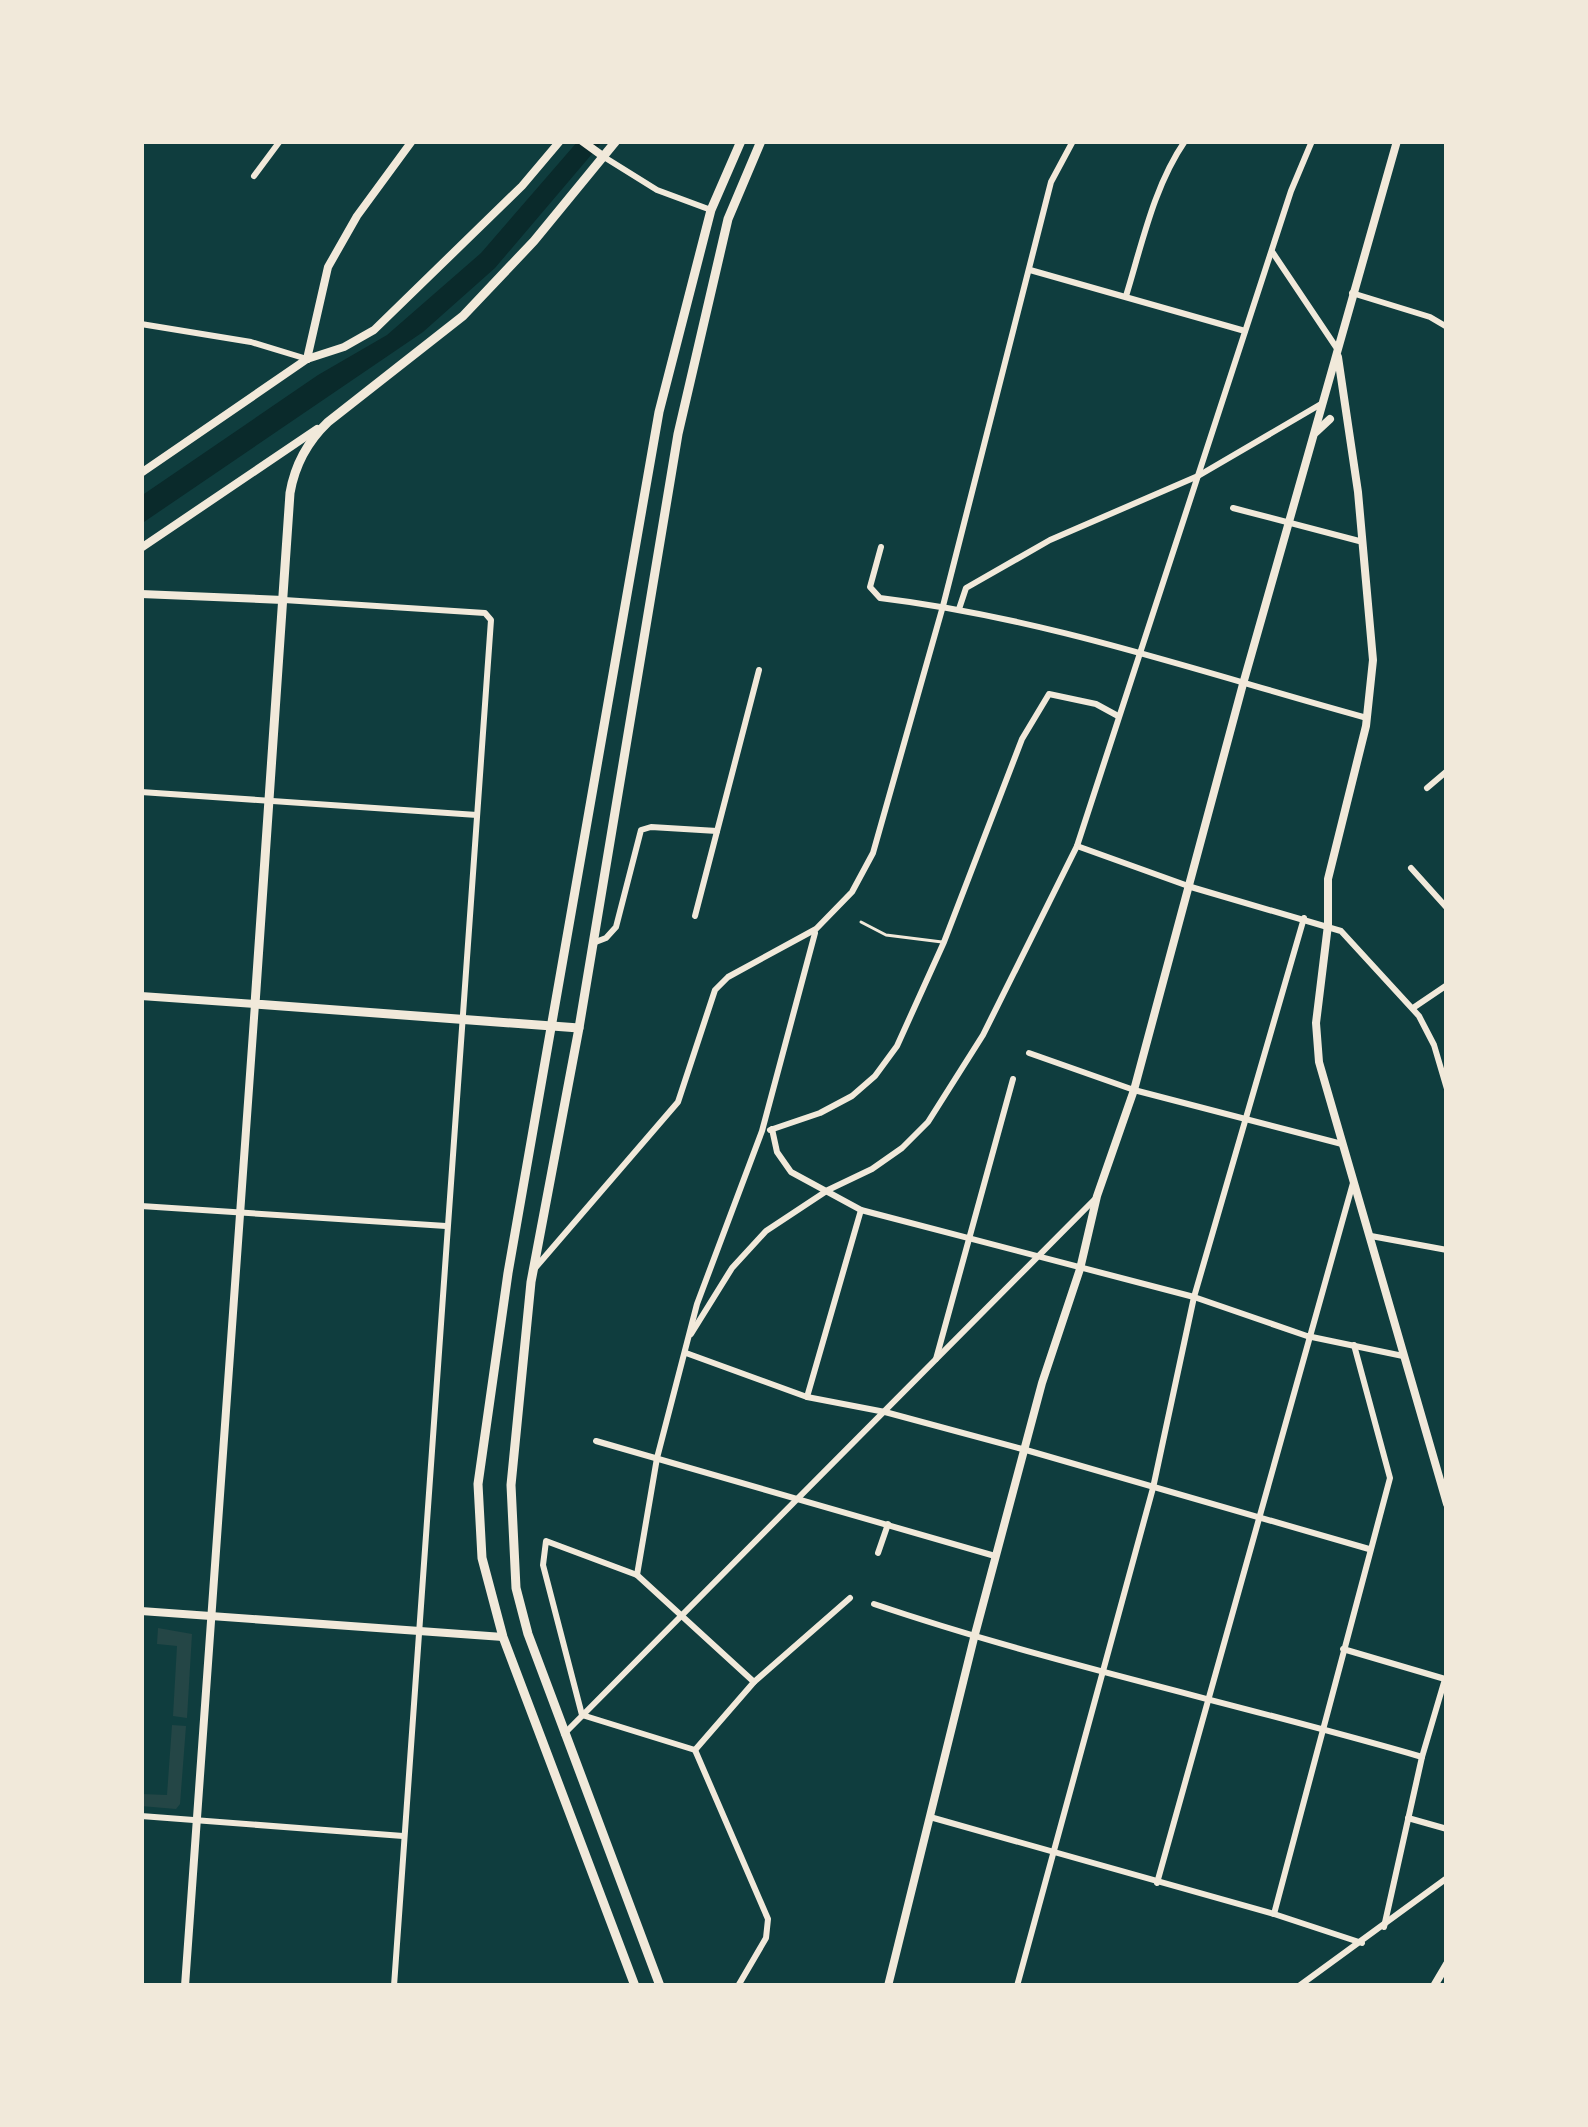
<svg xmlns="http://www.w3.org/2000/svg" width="1588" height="2127" viewBox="0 0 1588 2127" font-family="'Times New Roman',serif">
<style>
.green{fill:#244646}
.water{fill:#0a2a2b}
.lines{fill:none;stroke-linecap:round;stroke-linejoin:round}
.service{stroke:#f1e9da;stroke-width:3}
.minor{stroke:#f1e9da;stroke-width:6}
.tertiary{stroke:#f1e9da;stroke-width:8}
.primary{stroke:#f1e9da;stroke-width:9}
</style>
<rect width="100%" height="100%" fill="#0f3d3e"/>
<g class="green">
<polygon points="158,1628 192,1634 187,1718 173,1716 177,1646 157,1644"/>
<polygon points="172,1725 186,1726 180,1804 176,1809 141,1806 141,1794 167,1795"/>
</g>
<polygon class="water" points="578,141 603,141 495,268 423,332 141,524 141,496 318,375 387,335 481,253"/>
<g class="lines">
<polyline class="service" points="861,922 886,935 942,942"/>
<g class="minor">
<polyline points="604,157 657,190 711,210"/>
<polyline points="254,176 280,141"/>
<polyline points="1273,253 1338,350"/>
<polyline points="1030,270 1245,331"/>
<polyline points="1352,293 1430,317 1447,327"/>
<path d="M1126,296C1142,244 1154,186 1185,141"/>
<polyline points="141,324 251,342 307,359"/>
<polyline points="1233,508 1363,542"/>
<path d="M881,547L870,587L880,598C1046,618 1206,674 1367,718"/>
<polyline points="284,600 485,613 491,620 394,1986"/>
<polyline points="959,609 966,588 1050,540 1198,476 1321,404"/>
<polyline points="1427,788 1447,771"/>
<polyline points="141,792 477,815"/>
<polyline points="1077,846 1191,887 1341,931 1419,1016 1434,1045 1447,1089"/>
<polyline points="1411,868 1447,908"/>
<polyline points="695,916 759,670"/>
<polyline points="593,943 606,938 616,927 641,830 651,827 717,831"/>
<polyline points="1413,1008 1447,985"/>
<polyline points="1029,1053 1134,1090 1342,1144"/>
<polyline points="772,1129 777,1152 791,1172 861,1210 1194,1297 1307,1336 1403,1356"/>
<polyline points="770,1130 820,1113 852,1096 875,1076 897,1046 944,942 1022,739 1049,694 1096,704 1118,716"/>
<polyline points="141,1206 446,1226"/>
<polyline points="1371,1236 1447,1250"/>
<polyline points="536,1267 678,1102 715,990 728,977 816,929 852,892 873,853 943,606 1051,182 1073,141"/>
<polyline points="691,1334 732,1268 766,1231 828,1190 872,1169 902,1148 928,1122 983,1035 1077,846 1291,191 1312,141"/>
<polyline points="686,1353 807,1397 885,1412 1026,1450 1369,1549"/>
<polyline points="936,1359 1013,1079"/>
<polyline points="807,1397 861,1210"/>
<polyline points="596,1441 995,1556"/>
<polyline points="878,1553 888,1524"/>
<polyline points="637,1575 657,1458 697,1304 762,1131 815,933"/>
<path d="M874,1604C1054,1665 1240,1704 1422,1757"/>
<polyline points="1343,1649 1445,1679 1422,1757 1384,1927"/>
<polyline points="564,1734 1095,1199"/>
<polyline points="695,1750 582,1715 543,1565 546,1541 637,1575 754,1682"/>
<polyline points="695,1750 768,1919 766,1938 738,1986"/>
<polyline points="695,1750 754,1682 850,1598"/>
<polyline points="141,1816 403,1836"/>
<polyline points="930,1817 1274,1914 1362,1943"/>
<polyline points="1408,1818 1447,1829"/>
<polyline points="1157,1883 1353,1183"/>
<polyline points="1274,1914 1390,1478 1354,1345"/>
<polyline points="1017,1986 1153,1488 1194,1297 1304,918"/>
<polyline points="1299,1986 1447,1878"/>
</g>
<g class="tertiary">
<polyline points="582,141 604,157"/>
<polyline points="1338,357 1358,492 1373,660 1366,726 1328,879 1328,925 1316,1023 1319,1062 1447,1504"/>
<polyline points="307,359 328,267 357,216 412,141"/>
<polyline points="1316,432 1330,419"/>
<polyline points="141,473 307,359 344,347 374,330 522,186 560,141"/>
<polyline points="141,548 317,429"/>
<polyline points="141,594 283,600"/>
<polyline points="141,996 255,1004 185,1986"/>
<polyline points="141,1611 503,1637"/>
<polyline points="888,1986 974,1638 1042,1383 1080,1269 1097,1196 1134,1090 1243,684 1397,141"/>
<polyline points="1434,1986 1447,1964"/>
</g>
<g class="primary">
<path d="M579,1028L255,1004L290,493C295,464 307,442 328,422L463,316L534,241L616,141"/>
<polyline points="635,1986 503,1637 482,1558 478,1484 508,1273 659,412 711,210 741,141"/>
<polyline points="660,1986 528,1634 516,1588 511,1485 531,1282 579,1028 678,434 728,219 761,141"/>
</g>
</g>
<rect width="1588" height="2127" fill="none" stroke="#f1e9da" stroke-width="288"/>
</svg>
